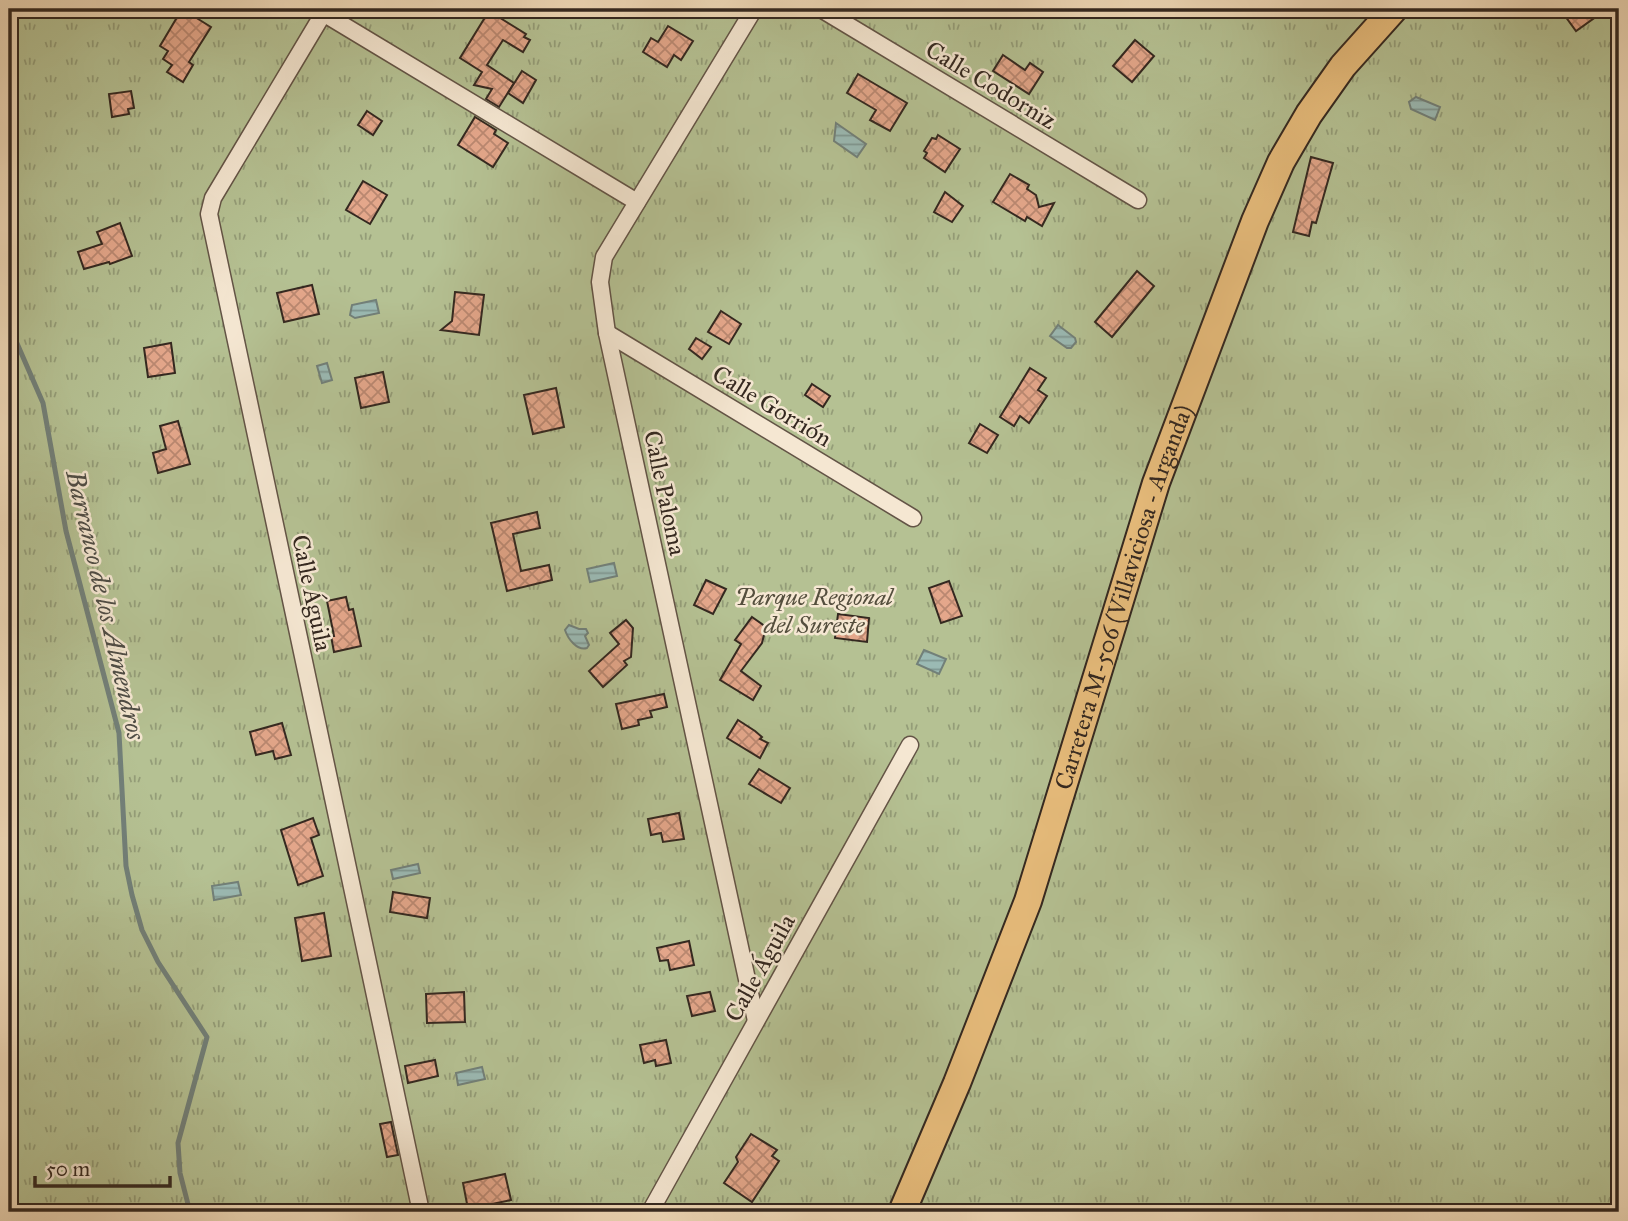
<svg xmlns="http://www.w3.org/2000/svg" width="1628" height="1221" viewBox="0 0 1628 1221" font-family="'IM FELL Great Primer',serif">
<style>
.grass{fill:url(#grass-tufts);stroke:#74745a;stroke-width:2}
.water{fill:url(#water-rules);stroke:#728079;stroke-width:2}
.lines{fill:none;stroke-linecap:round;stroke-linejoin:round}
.stream{stroke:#728079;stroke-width:5}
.building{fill:url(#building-cross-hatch);stroke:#342820;stroke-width:2}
.minor-casing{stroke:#635446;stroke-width:19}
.primary-casing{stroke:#342820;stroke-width:30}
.minor{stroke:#f5e7d2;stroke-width:16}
.primary{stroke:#e8bd7c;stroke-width:26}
.labels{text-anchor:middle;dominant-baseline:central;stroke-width:5;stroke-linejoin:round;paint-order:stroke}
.street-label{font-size:24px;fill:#342820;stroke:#f5e7d2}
.park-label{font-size:24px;font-style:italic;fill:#544e3d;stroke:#f5e7d2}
.water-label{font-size:26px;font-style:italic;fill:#4e4c45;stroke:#f5e7d2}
</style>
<defs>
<pattern id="grass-tufts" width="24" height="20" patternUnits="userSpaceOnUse" patternTransform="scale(1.75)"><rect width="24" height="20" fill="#b5c193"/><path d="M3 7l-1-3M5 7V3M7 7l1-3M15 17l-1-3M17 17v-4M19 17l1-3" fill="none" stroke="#949d78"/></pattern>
<pattern id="water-rules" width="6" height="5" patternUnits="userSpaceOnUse" patternTransform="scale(1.75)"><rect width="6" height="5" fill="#9bbab4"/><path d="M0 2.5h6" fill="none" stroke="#7f9792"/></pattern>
<pattern id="building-cross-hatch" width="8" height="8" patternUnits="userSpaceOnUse" patternTransform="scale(1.75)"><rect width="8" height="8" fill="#e4a78b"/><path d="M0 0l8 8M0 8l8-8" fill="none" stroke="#ba8871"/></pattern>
</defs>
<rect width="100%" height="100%" fill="#f0dab9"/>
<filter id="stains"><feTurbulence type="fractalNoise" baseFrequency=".00286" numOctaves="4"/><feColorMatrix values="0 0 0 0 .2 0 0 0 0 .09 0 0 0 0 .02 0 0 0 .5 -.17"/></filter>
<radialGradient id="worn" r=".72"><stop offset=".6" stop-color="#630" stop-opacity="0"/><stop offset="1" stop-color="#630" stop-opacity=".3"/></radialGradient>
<rect class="grass" x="9" y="9" width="1610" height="1203"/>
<g class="water">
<polygon points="1416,97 1440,107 1435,120 1411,109 1409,102"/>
<polygon points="836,123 866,144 857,157 834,141"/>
<polygon points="376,300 379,313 355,318 350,315 352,305"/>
<polygon points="1058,325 1075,338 1076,342 1071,348 1067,348 1050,336"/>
<polygon points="327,363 332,380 322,383 317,366"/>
<polygon points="614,563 617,576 590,582 587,569"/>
<path d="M569,625L579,629H586L588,633L585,636L589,645L587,648C577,651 568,639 565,630Z"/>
<polygon points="924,650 946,659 939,674 917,664"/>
<polygon points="418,864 420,873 393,879 391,870"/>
<polygon points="238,882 241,895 214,900 212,886"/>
<polygon points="482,1067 485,1079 458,1085 456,1073"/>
</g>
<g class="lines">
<polyline class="stream" points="9,325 43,403 66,531 119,733 126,866 132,895 142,930 158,962 207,1037 178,1143 180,1173 190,1212"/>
</g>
<g class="building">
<polygon points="182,9 211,27 189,62 193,65 183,82 167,72 172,65 163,59 168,51 160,46"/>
<polygon points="1560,9 1607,9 1576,31"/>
<polygon points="489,11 526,34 524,37 530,40 523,52 503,40 487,65 514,83 499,107 486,99 492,89 474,85 482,72 460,58"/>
<polygon points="668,26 693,41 681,60 674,55 667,67 643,52 651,38 658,42"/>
<polygon points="1135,40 1154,56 1132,82 1113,66"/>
<polygon points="1003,55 1025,70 1030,63 1043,72 1029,94 993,71"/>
<polygon points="522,71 536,80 523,103 508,93"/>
<polygon points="858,74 907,103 890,131 870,120 876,110 847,93"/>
<polygon points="131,91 134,108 128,109 129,114 112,117 109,94"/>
<polygon points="367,111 382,121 373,135 358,125"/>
<polygon points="475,117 496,130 494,134 508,143 493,167 458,145"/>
<polygon points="938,135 960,149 945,172 924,158 927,153 924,151 932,138 936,139"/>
<polygon points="1311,157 1333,163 1316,223 1312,222 1309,236 1293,232"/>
<polygon points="1010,174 1029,185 1027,189 1036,195 1039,207 1054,203 1042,226 1027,217 1025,221 993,202"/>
<polygon points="363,181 387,195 370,224 346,210"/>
<polygon points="945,192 963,206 952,222 934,212"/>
<polygon points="120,223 132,256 110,264 109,262 84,269 78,252 102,244 97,232"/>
<polygon points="1137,271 1154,286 1112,337 1095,322"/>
<polygon points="312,285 319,314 284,322 277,293"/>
<polygon points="455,292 484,295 479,335 441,330 452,321"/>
<polygon points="721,311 741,324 729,344 708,332"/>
<polygon points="696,338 711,347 702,359 689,349"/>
<polygon points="171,343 175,373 148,377 144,348"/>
<polygon points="1030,368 1046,378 1038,390 1047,396 1029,423 1020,416 1014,426 1000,417"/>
<polygon points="383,372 389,402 361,408 355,378"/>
<polygon points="812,384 830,396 823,407 805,395"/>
<polygon points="556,388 564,427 533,434 524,395"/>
<polygon points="178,421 190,464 158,473 153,453 166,449 160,426"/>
<polygon points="980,424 998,435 987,453 969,443"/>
<polygon points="537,512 540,528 513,534 521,571 549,565 552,580 507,591 491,523"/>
<polygon points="706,580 726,589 713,614 694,605"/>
<polygon points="949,581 962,616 941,623 929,588"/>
<polygon points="346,597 349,610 353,609 361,646 334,652 331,636 334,636 327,601"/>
<polygon points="838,614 869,618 867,642 835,638"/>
<polygon points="752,617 766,627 762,643 741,671 761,686 753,700 720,680 741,644 735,640"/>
<polygon points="626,620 633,628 631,657 624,661 627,665 603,687 589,671 619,644 610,633"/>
<polygon points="664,694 667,707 650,711 652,717 638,720 639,725 622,729 616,704"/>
<polygon points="738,720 755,731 762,737 760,739 768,743 760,758 727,738"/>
<polygon points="282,723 291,755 275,759 273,751 256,755 250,732"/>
<polygon points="759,769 790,788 781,803 749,784"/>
<polygon points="679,813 684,839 663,842 661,833 651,835 648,819"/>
<polygon points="313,818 319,835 311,838 323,876 298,885 281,830"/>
<polygon points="393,892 430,898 427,918 390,912"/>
<polygon points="324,913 331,956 302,961 295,918"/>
<polygon points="689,941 694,965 670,970 668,960 660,961 657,948"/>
<polygon points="464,992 465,1022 427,1023 426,994"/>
<polygon points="710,992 715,1011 692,1016 687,996"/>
<polygon points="666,1040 671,1063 656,1066 655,1060 644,1063 640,1045"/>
<polygon points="435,1060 438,1076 408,1083 405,1066"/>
<polygon points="391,1122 398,1155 387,1157 380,1124"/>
<polygon points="751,1134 777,1150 772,1156 779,1161 752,1202 724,1183 738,1162 736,1157"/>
<polygon points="505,1174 511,1200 468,1209 463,1183"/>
</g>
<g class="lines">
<defs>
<g id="minor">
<polyline points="326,9 213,198 209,214 421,1212"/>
<polyline points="754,9 604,257 600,282 607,333 756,1021"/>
<polyline points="821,9 1138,200"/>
<polyline points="323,13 637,202"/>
<polyline points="607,333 913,518"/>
<polyline points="650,1212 910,745"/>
</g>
<g id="primary">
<path id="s1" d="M902,1212L957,1083L1028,901L1156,483L1255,221L1281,162L1309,114L1343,66L1394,9"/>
</g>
</defs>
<use href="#minor" class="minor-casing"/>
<use href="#primary" class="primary-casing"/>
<use href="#minor" class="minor"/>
<use href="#primary" class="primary"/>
</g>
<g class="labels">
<g class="street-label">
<text transform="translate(991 85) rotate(31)">Calle Codorniz</text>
<text transform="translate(772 406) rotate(31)">Calle Gorrión</text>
<text transform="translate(665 493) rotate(78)">Calle Paloma</text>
<text transform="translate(312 593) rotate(78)">Calle Águila</text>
<text stroke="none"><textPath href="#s1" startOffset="654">Carretera M-506 (Villaviciosa - Arganda)</textPath></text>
<text transform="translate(760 968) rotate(-61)">Calle Águila</text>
</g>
<g class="park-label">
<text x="814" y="597">Parque Regional<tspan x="814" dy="28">del Sureste</tspan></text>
</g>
<g class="water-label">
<text transform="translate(106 605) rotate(77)">Barranco de los Almendros</text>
</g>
</g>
<rect width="1628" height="1221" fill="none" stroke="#f0dab9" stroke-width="35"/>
<rect x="10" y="10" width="1607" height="1200" fill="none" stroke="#342820" stroke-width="3.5"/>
<rect x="18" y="18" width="1593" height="1186" fill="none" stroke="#342820" stroke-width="2"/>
<path d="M35 1176v10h135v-10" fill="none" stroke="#342820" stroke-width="3.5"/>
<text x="46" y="1176" font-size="21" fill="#342820" stroke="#f5e7d2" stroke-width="5" paint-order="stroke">50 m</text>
<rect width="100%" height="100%" filter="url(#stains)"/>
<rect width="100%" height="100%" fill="url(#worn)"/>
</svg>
